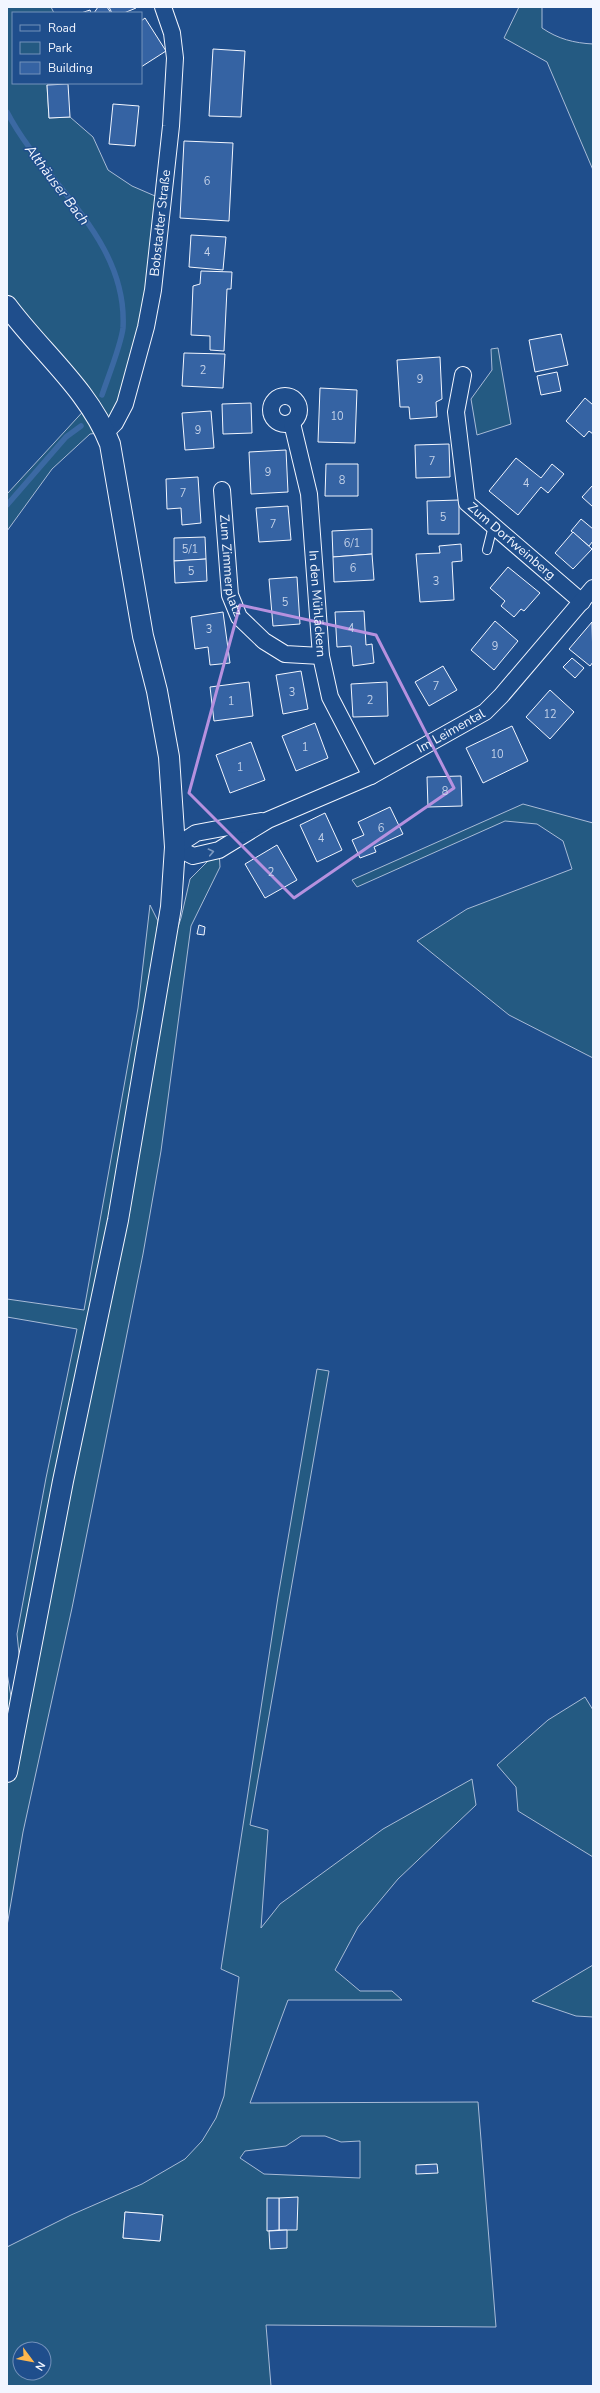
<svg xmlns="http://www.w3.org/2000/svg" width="600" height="2393" viewBox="0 0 600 2393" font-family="'Nunito Sans',sans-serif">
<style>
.green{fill:#245a82;stroke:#a8bbd7;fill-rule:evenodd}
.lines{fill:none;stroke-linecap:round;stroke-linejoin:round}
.stream{stroke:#3b69a3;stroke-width:5.5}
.building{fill:#3563a3;stroke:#f2f6ff}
.service-casing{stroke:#f2f6ff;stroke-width:10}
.minor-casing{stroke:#f2f6ff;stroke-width:18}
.tertiary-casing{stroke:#f2f6ff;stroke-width:22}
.service{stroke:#1f4e8c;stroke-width:8}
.minor{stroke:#1f4e8c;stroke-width:16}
.tertiary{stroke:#1f4e8c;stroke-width:20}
.oneway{stroke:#7e9ac0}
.marked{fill:none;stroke:#b691df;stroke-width:3;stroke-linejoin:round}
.labels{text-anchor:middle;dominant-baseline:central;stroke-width:3;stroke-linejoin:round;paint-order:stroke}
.number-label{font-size:11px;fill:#c3d1e8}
.street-label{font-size:13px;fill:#f2f6ff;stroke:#1f4e8c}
.water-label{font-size:14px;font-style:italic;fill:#f2f6ff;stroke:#1f4e8c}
</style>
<rect width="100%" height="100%" fill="#1f4e8c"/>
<g class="green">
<polygon points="7,7 51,7 54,13 13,13 13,83 69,83 47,85 49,118 70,117 93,137 108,170 132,186 162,199 135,365 106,432 90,434 52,469 7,531 7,494 89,405 7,306"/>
<path d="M519,7H542V28C558,39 574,43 593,44V170L547,62L504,38Z"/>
<polygon points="498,348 511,424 477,435 471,399 492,370 491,349"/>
<polygon points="523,804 593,823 593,1058 509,1015 417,941 467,909 572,869 563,841 537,824 505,821 357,887 352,880"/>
<polygon points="219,850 220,867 191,926 161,1151 143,1254 72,1608 23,1832 7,1926 7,1673 16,1726 23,1693 17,1634 46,1478 77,1329 7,1317 7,1299 84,1310 138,1008 150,905 158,921 154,956 158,988 181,918 190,879"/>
<path d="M317,1369L329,1371L250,1825L268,1830L261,1928L280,1904L383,1829L472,1779L476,1805L398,1879L358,1927L335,1970L360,1991H392L402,2000H288L250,2103L478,2102L496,2327L266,2325L271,2386H7V2247L71,2215L142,2184L185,2159L202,2141L216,2118L224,2096L239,1977L221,1969L278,1597ZM301,2136H325L341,2142L360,2141V2178L264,2174L240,2158L245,2151L286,2146ZM125,2212L162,2215L160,2241L123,2238ZM20,2349H44V2373H20Z"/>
<polygon points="585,1697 593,1710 593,1857 518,1811 516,1787 497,1765 548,1720"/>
<polygon points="593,1965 593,2017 576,2016 532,2001"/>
</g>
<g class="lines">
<g class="stream">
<path d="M7,112C44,184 128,238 123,328C121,345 108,377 102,395"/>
<polyline points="7,505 66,437 81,426"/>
</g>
</g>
<g class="building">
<polygon points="107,7 111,13 94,13 98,7"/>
<polygon points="109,7 136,7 136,8 124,13 112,13"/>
<polygon points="90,10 91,13 81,13"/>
<polygon points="145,18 166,51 141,67 141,21"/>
<polygon points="213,49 245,51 241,117 209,116"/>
<polygon points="68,84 70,117 49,118 47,85"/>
<polygon points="113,104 139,106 135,146 109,144"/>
<polygon points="184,141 233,143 229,221 180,218"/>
<polygon points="191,235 226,237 223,270 189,267"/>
<polygon points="201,271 232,272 231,289 227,289 224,351 210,350 210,336 191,335 193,286 200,284"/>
<polygon points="561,334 568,365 535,372 529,340"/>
<polygon points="184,353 225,354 223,388 182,386"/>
<polygon points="440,357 442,399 436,402 437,417 410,419 409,407 400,407 397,360"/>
<polygon points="557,372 561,391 541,395 537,376"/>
<polygon points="320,388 357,390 355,443 318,442"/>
<polygon points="585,398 593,405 593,434 589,431 584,437 566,421"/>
<polygon points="251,403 252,433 223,434 222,404"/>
<polygon points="211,411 214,448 185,450 182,413"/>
<polygon points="449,444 450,477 416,478 415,445"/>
<polygon points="286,450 288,492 251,494 249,452"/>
<polygon points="516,458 541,478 552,464 564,474 548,493 541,487 518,515 489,491"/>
<polygon points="326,464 358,464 358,496 325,496"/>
<polygon points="198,477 201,523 182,525 181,508 167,509 166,479"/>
<polygon points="593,485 593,507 582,497"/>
<polygon points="459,500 459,534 428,534 427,501"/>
<polygon points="288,506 291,540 259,542 256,508"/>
<polygon points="581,519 593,529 593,541 589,546 571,531"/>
<polygon points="372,529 372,554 333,557 332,531"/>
<polygon points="573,532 592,549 573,569 555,553"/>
<polygon points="205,537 206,559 174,561 174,538"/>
<polygon points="461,544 462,561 452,562 454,600 420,602 416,554 440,553 439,546"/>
<polygon points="372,554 374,580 334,582 333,557"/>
<polygon points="206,559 207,581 175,583 174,561"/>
<polygon points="508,567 540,593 524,611 521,609 514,617 501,606 505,601 490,588"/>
<polygon points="297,577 300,624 273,626 269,579"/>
<polygon points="364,611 366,645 372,644 374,663 353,666 351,646 337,647 335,612"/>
<polygon points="223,612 230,663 210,665 208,647 195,649 191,617"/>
<polygon points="495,621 518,641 494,670 471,650"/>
<polygon points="592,622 593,662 590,666 569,649"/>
<polygon points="572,658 584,668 575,678 563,667"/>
<polygon points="443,666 457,690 429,706 415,682"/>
<polygon points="301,671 308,709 283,714 276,675"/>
<polygon points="249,682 253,716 214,721 210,687"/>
<polygon points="387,682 388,716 353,717 351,684"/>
<polygon points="550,690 574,712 550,739 526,717"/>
<polygon points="315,723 328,758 296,771 282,736"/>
<polygon points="512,726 528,761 483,783 466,748"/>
<polygon points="251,742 265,780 230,793 216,755"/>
<polygon points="461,776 462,806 428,807 427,777"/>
<polygon points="390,807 403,834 374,847 376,852 360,858 352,840 364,835 358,822"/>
<polygon points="325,813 342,850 317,862 300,825"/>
<polygon points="277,845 297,880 265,898 245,864"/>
<polygon points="199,925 205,927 204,935 197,934"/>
<polygon points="437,2164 438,2173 416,2174 416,2165"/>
<polygon points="298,2197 297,2230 279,2230 279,2198"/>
<polygon points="267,2198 279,2198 279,2230 267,2231"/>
<polygon points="125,2212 163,2215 160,2241 123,2238"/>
<polygon points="287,2230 287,2248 270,2249 269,2231"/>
</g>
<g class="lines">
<defs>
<polyline id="service" points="487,550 493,526"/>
<g id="minor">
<path id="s1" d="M463,375L456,412L467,503L582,602"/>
<circle cx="285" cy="410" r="14"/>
<path id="s2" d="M292,423L309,494L321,656L330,697L371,776"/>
<path id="s3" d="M106,432L115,423L125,404L146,327L153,290L171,126L175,58L172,33L163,7"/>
<path id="s4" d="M222,490L230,595L239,617L264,641L285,654L321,656"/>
<path id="s5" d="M175,847L193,856L219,850L268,820L371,776L485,712L501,696L593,588"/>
<polyline points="175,847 196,833 261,821"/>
</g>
<path id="tertiary" d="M7,306C41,352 89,390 110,444L143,636L157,691L169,757L175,847L171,907L118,1220L63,1481L7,1772"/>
</defs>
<use href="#service" class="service-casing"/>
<use href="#minor" class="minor-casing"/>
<use href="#tertiary" class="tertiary-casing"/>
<use href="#service" class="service"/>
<use href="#minor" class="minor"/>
<use href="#tertiary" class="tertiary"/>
</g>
<defs><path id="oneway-chevron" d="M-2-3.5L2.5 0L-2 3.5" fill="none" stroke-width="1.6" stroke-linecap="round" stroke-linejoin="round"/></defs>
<use class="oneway" href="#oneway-chevron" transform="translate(211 852) rotate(-12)"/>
<path class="marked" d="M240,605L376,635L454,788L294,898L189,793Z"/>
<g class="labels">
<g class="number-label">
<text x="207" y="181">6</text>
<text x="207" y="252">4</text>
<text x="203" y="370">2</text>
<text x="420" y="379">9</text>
<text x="337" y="416">10</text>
<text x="198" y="430">9</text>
<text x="432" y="461">7</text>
<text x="268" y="472">9</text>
<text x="342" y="480">8</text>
<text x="526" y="483">4</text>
<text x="183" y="493">7</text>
<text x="443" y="517">5</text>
<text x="273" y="524">7</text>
<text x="352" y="543">6/1</text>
<text x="190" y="549">5/1</text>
<text x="353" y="568">6</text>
<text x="191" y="571">5</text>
<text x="436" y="581">3</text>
<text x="285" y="602">5</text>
<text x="351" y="628">4</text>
<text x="209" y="629">3</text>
<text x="495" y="646">9</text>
<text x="436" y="686">7</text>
<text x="292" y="692">3</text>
<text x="370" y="700">2</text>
<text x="231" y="701">1</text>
<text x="550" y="714">12</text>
<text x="305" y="747">1</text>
<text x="497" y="754">10</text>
<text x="240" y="767">1</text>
<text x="445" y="791">8</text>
<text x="381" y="828">6</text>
<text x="321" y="838">4</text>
<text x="271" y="872">2</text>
</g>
<g class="street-label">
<text stroke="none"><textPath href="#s3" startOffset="219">Bobstadter Straße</textPath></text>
<text stroke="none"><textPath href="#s1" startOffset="188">Zum Dorfweinberg</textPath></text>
<text stroke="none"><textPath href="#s4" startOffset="76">Zum Zimmerplatz</textPath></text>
<text stroke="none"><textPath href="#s2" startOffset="183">In den Mühläckern</textPath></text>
<text stroke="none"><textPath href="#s5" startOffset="308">Im Leimental</textPath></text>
</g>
<g class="water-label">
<text transform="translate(57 185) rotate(53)">Althäuser Bach</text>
</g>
</g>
<rect width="600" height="2393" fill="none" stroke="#f2f6ff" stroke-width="16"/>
<rect x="12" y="12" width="130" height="72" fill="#1f4e8c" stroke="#7391ba"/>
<rect x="20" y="25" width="20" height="6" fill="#1f4e8c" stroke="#7391ba"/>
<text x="48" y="32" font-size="12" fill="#f2f6ff">Road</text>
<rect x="20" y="42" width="20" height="12" fill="#245a82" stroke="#7391ba"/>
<text x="48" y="52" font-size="12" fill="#f2f6ff">Park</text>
<rect x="20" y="62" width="20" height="12" fill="#3563a3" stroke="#7391ba"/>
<text x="48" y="72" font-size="12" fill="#f2f6ff">Building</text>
<g transform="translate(32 2361) rotate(122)"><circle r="19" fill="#1f4e8c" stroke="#7391ba"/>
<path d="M0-3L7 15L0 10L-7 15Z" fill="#ffb74d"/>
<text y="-6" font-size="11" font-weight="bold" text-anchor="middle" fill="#f2f6ff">N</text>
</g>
</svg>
